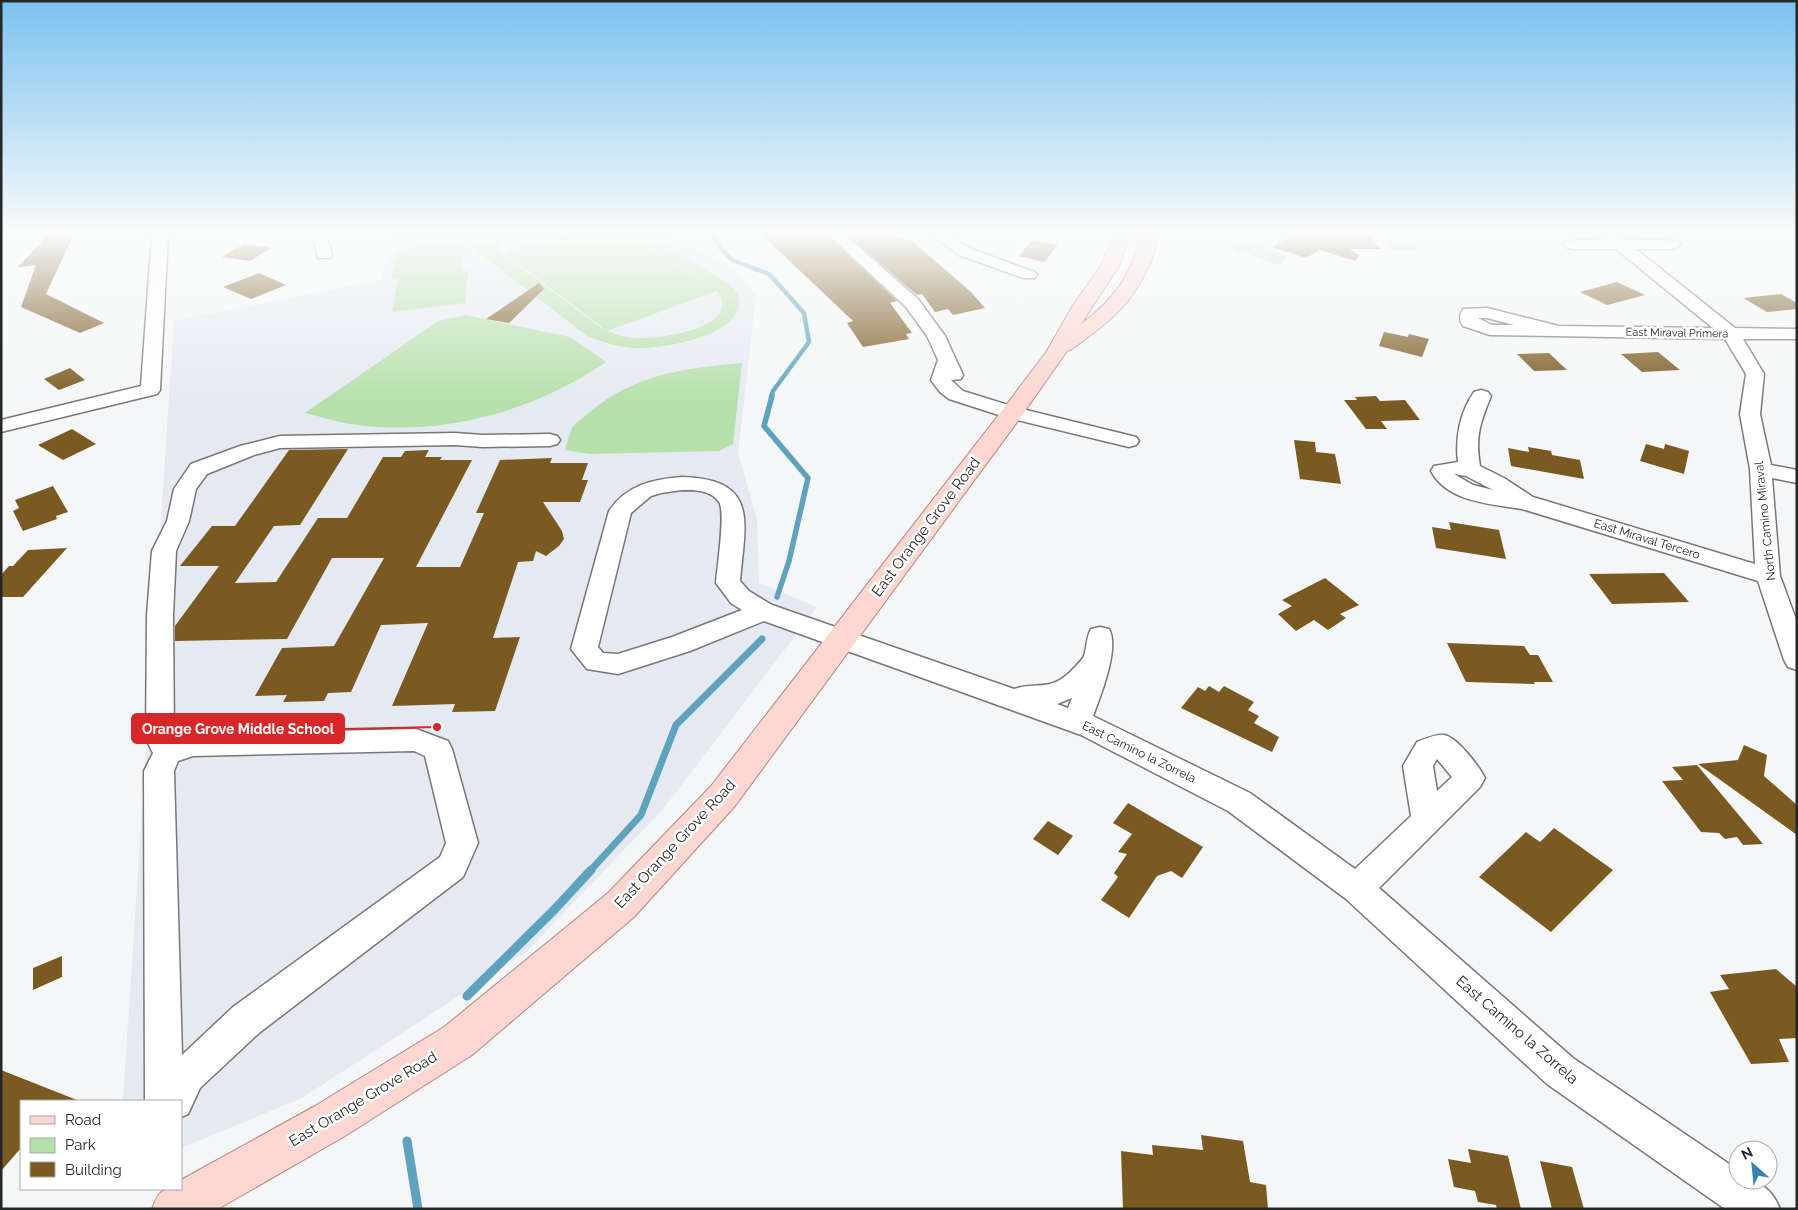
<svg xmlns="http://www.w3.org/2000/svg" width="1798" height="1210" viewBox="0 0 1798 1210" font-family="Raleway,sans-serif">
<style>
.built{fill:#e5e9f1}
.green{fill:#b5e0aa}
.lines{fill:none;stroke-linecap:round;stroke-linejoin:round}
.stream-far3{stroke:#5fa2bd;stroke-width:4.5}
.stream-far2{stroke:#5fa2bd;stroke-width:5.5}
.stream-far1{stroke:#5fa2bd;stroke-width:7}
.stream{stroke:#5fa2bd;stroke-width:9}
.building{fill:#7a5a21}
.minor-casing{stroke:#777778;stroke-width:3}
.major-casing{stroke:#b08781;stroke-width:2}
.minor{fill:#fff;fill-rule:evenodd}
.major{fill:#fcd6d0;fill-rule:evenodd}
.labels{text-anchor:middle;dominant-baseline:central;stroke-width:5;stroke-linejoin:round;paint-order:stroke}
.far-street-label{font-size:11px;fill:#262727;stroke:#fff}
.street-label{font-size:12px;fill:#262727;stroke:#fff}
.near-street-label{font-size:15px;fill:#262727;stroke:#fff}
.leader{fill:none;stroke:#d62828;stroke-width:2}
.callout-dot{fill:#d62828;stroke:#fff;stroke-width:2}
.callout{fill:#d62828;stroke:#d62828;stroke-width:2}
.callout-label{font-size:14px;text-anchor:middle;font-weight:bold;fill:#fff}
</style>
<rect width="100%" height="100%" fill="#f5f6f7"/>
<polygon class="built" points="390,234 668,234 739,273 756,295 738,453 757,519 759,583 817,607 664,808 525,953 302,1098 181,1148 181,1101 123,1101 174,321 381,280 393,243"/>
<g class="green">
<path d="M491,234H508L503,238L500,246L503,254L601,328C611,333 622,337 634,338C656,340 744,329 717,291L607,331L504,253L567,234H626L716,290L627,234H647L729,284C732,287 737,292 738,296C750,336 657,350 632,348C616,346 602,342 587,336L468,244L484,240Z"/>
<polygon points="1412,241 1419,250 1392,250 1384,242"/>
<polygon points="464,242 461,271 468,271 465,303 392,312 398,279 391,279 398,249"/>
<polygon points="1240,243 1254,243 1285,255 1287,259 1279,265 1246,253 1236,252 1230,244"/>
<path d="M466,315L570,337L606,362C535,411 444,436 357,425C340,423 322,417 305,413L438,321Z"/>
<path d="M742,363L733,444L719,451L590,454L565,450C567,443 569,435 572,428C576,422 584,417 589,413C634,374 685,368 742,363Z"/>
</g>
<g class="lines">
<polyline class="stream-far3" points="712,234 719,246 732,260 769,274 804,313 809,342 773,391 771,397"/>
<polyline class="stream-far2" points="772,396 764,426 808,478 789,561 777,597"/>
<polyline class="stream-far1" points="590,871 641,815 676,725 762,639"/>
<g class="stream">
<polyline points="467,996 554,910 591,870"/>
<polyline points="407,1141 418,1209"/>
</g>
</g>
<g class="building">
<polygon points="49,234 74,234 46,294 104,323 80,333 21,307 36,265 18,267"/>
<polygon points="761,234 826,234 897,301 890,303 912,333 906,334 909,339 863,347 847,323 853,321"/>
<polygon points="846,234 851,234 852,238 866,234 895,234 907,241 911,240 971,292 985,308 953,315 948,309 935,312 922,294 917,295"/>
<polygon points="1296,234 1368,234 1381,249 1349,249 1359,255 1356,261 1320,250 1306,258 1272,247"/>
<polygon points="1032,240 1058,245 1044,262 1019,256"/>
<polygon points="244,244 271,248 250,261 222,257"/>
<polygon points="259,273 286,285 251,299 223,287"/>
<polygon points="1617,282 1645,295 1607,305 1580,292"/>
<polygon points="539,283 544,289 509,323 486,319"/>
<polygon points="1781,294 1797,303 1797,309 1767,312 1743,298"/>
<polygon points="1384,332 1408,337 1409,334 1429,339 1422,357 1379,346"/>
<polygon points="1658,352 1680,370 1642,372 1621,354"/>
<polygon points="1549,353 1567,370 1534,371 1517,354"/>
<polygon points="70,368 85,380 59,390 44,379"/>
<polygon points="1376,396 1380,401 1405,400 1420,420 1381,421 1387,429 1366,429 1344,400 1357,400 1355,397"/>
<polygon points="72,429 96,444 63,460 38,445"/>
<polygon points="1294,440 1315,442 1316,452 1335,454 1341,484 1300,479"/>
<polygon points="1646,444 1664,449 1665,444 1689,451 1684,474 1640,461"/>
<polygon points="1528,447 1551,451 1552,455 1580,460 1584,479 1511,466 1508,448 1529,452"/>
<polygon points="348,449 300,525 274,526 235,583 276,582 318,518 347,518 383,457 401,457 405,451 429,450 425,457 442,457 440,460 472,460 416,567 460,567 484,513 476,513 500,460 552,458 550,463 588,463 582,480 588,480 580,502 543,502 562,531 564,539 559,546 546,556 536,551 533,561 518,562 493,638 520,637 495,711 452,712 455,704 392,706 428,623 381,625 351,692 328,693 324,701 283,702 287,695 255,696 282,648 334,646 384,558 332,558 287,639 175,641 175,626 219,566 180,566 212,526 235,526 289,450"/>
<polygon points="53,486 68,512 56,516 57,519 23,531 13,511 19,508 15,500"/>
<polygon points="1449,522 1499,530 1506,559 1436,548 1432,527 1451,530"/>
<polygon points="67,548 23,597 1,597 1,575 9,566 13,566 28,550"/>
<polygon points="1664,573 1689,602 1612,604 1589,574"/>
<polygon points="1325,578 1359,605 1340,614 1346,618 1328,630 1314,620 1296,631 1278,614 1292,606 1282,600"/>
<polygon points="1447,643 1524,646 1530,655 1538,655 1553,682 1534,682 1535,684 1466,682"/>
<polygon points="1209,686 1219,692 1224,686 1254,702 1248,710 1259,716 1254,723 1279,737 1272,752 1181,708 1198,687 1205,691"/>
<polygon points="1744,745 1767,755 1764,776 1797,805 1797,835 1698,764 1738,760"/>
<polygon points="1697,765 1763,844 1743,845 1737,837 1725,839 1719,833 1701,832 1662,781 1683,780 1672,767"/>
<polygon points="1128,803 1203,847 1182,878 1171,871 1157,876 1129,918 1101,900 1118,877 1114,873 1127,854 1118,852 1132,834 1113,823"/>
<polygon points="1048,821 1073,836 1058,855 1033,839"/>
<polygon points="1554,828 1613,870 1551,932 1479,877 1526,832 1540,842"/>
<polygon points="62,956 62,977 33,990 33,968"/>
<polygon points="1776,969 1797,987 1797,1038 1779,1039 1789,1062 1751,1064 1710,992 1729,989 1720,975"/>
<polygon points="1,1070 77,1100 21,1101 21,1148 1,1171"/>
<polygon points="1201,1135 1243,1141 1250,1182 1266,1185 1268,1209 1123,1209 1121,1151 1153,1155 1152,1145 1203,1150"/>
<polygon points="1468,1149 1508,1156 1521,1209 1497,1209 1496,1205 1478,1202 1475,1191 1454,1187 1448,1159 1471,1163"/>
<polygon points="1540,1161 1572,1167 1584,1209 1552,1209"/>
</g>
<g class="lines">
<defs>
<g id="minor">
<polygon points="152,234 168,234 160,390 157,394 1,432 1,420 141,386"/>
<polygon points="312,234 326,234 332,255 330,258 318,258"/>
<polygon points="828,234 844,234 918,299 945,336 963,375 961,379 951,380 963,391 1018,408 1136,437 1139,441 1136,445 1129,447 1005,417 949,399 940,392 931,380 938,360 927,336 906,307"/>
<polygon points="931,234 948,234 971,249 1035,272 1037,275 1035,278 1023,278 959,255"/>
<path d="M1601,234H1617L1624,239L1678,241L1680,244L1678,247L1672,249H1636L1735,328L1797,329V339H1743L1764,374L1760,414L1771,465L1797,470V483L1772,478L1780,576L1797,622V670L1788,667L1784,660L1758,581L1522,509C1491,504 1447,502 1431,471L1434,466L1458,462C1455,438 1460,412 1474,392L1481,390L1488,392L1491,396C1480,423 1475,437 1480,466L1504,478L1533,497L1755,564L1750,469L1740,414L1746,374L1725,339L1490,335L1463,326C1459,320 1459,315 1463,309L1487,308L1559,326L1713,328L1616,249H1572L1566,247L1564,244L1566,241L1605,239ZM1478,318H1487L1514,325H1492ZM1454,474L1466,476L1493,490L1473,485Z"/>
<path d="M455,433L483,435L550,434L557,436L560,440L557,444L550,446L483,447L455,445L280,448L254,455L207,474L196,489L189,521L176,551L173,615L174,739L193,734L416,729L448,741L452,749L478,843L463,877L259,1033L200,1088L188,1114L181,1117V1101H145L144,771L153,753L146,739L147,615L152,551L167,521L174,489L191,464L240,446L280,436ZM414,751L425,756L446,843L440,857L233,1007L182,1055L174,771L178,761L193,756Z"/>
<path d="M682,477C760,479 745,523 740,581L749,591L772,605L1014,689C1040,681 1051,693 1074,668C1078,664 1082,660 1084,656C1087,647 1086,638 1091,629L1100,627L1109,629C1120,648 1100,697 1093,716L1250,793L1355,869L1411,816L1403,766L1417,742C1425,739 1436,734 1444,735C1457,737 1479,766 1485,778L1480,787L1379,888L1573,1058L1738,1170V1180C1760,1180 1772,1189 1780,1209H1725L1547,1084L1346,899L1228,811L1081,735L764,621L690,651L618,674L587,669L571,649L609,511C626,485 654,479 682,477ZM682,490C695,490 711,490 719,502C726,511 717,568 716,583L731,603L742,610L672,637L618,654L603,653L598,647L631,513L651,496L661,493ZM1072,698L1068,708L1057,704ZM1437,759L1452,777L1437,791L1433,766Z"/>
</g>
<path id="major" d="M1114,234H1130L1119,266L1081,324C1115,299 1132,274 1141,234H1157C1157,245 1153,257 1148,267C1130,308 1107,323 1072,349L1067,351L1020,418L735,806L634,917L472,1055L345,1136L218,1209H152C159,1190 161,1189 181,1189V1180L315,1106L444,1027L608,893L711,786L1004,408L1047,351L1072,307L1101,266Z"/>
</defs>
<use href="#minor" class="minor-casing"/>
<use href="#major" class="major-casing"/>
<use href="#minor" class="minor"/>
<use href="#major" class="major"/>
</g>
<linearGradient id="sky" x2="0" y2="1"><stop stop-color="#7bc2f0"/><stop offset="0.58" stop-color="#fafbfb"/><stop offset="1" stop-color="#fafbfb" stop-opacity="0"/></linearGradient>
<rect width="1798" height="403" fill="url(#sky)"/>
<g class="labels">
<g class="far-street-label">
<text transform="translate(1677 333) rotate(1)">East Miraval Primera</text>
</g>
<g class="street-label">
<text transform="translate(1765 521) rotate(-96)">North Camino Miraval</text>
<text transform="translate(1647 539) rotate(17)">East Miraval Tercero</text>
<text transform="translate(1139 752) rotate(26)">East Camino la Zorrela</text>
</g>
<g class="near-street-label">
<text transform="translate(926 527) rotate(-53)">East Orange Grove Road</text>
<text transform="translate(675 844) rotate(-47)">East Orange Grove Road</text>
<text transform="translate(1517 1030) rotate(41)">East Camino la Zorrela</text>
<text transform="translate(363 1099) rotate(-31)">East Orange Grove Road</text>
</g>
</g>
<path class="leader" d="M437 727L344 729"/>
<circle class="callout-dot" cx="437" cy="727" r="5"/>
<rect class="callout" x="132" y="714" width="212" height="29" rx="5"/>
<g class="callout-label">
<text x="238" y="734">Orange Grove Middle School</text>
</g>
<rect width="1798" height="1210" fill="none" stroke="#262727" stroke-width="5"/>
<rect x="20" y="1100" width="162" height="90" fill="#ffffff" stroke="#a8a9a9"/>
<rect x="30" y="1116" width="25" height="8" fill="#fcd6d0" stroke="#a8a9a9"/>
<text x="65" y="1125" font-size="15" fill="#262727">Road</text>
<rect x="30" y="1138" width="25" height="15" fill="#b5e0aa" stroke="#a8a9a9"/>
<text x="65" y="1150" font-size="15" fill="#262727">Park</text>
<rect x="30" y="1162" width="25" height="15" fill="#7a5a21" stroke="#a8a9a9"/>
<text x="65" y="1175" font-size="15" fill="#262727">Building</text>
<g transform="translate(1753 1165) rotate(333)"><circle r="24" fill="#ffffff" stroke="#a8a9a9"/>
<path d="M0-4L9 19L0 12L-9 19Z" fill="#3780b4"/>
<text y="-8" font-size="14" font-weight="bold" text-anchor="middle" fill="#262727">N</text>
</g>
</svg>
